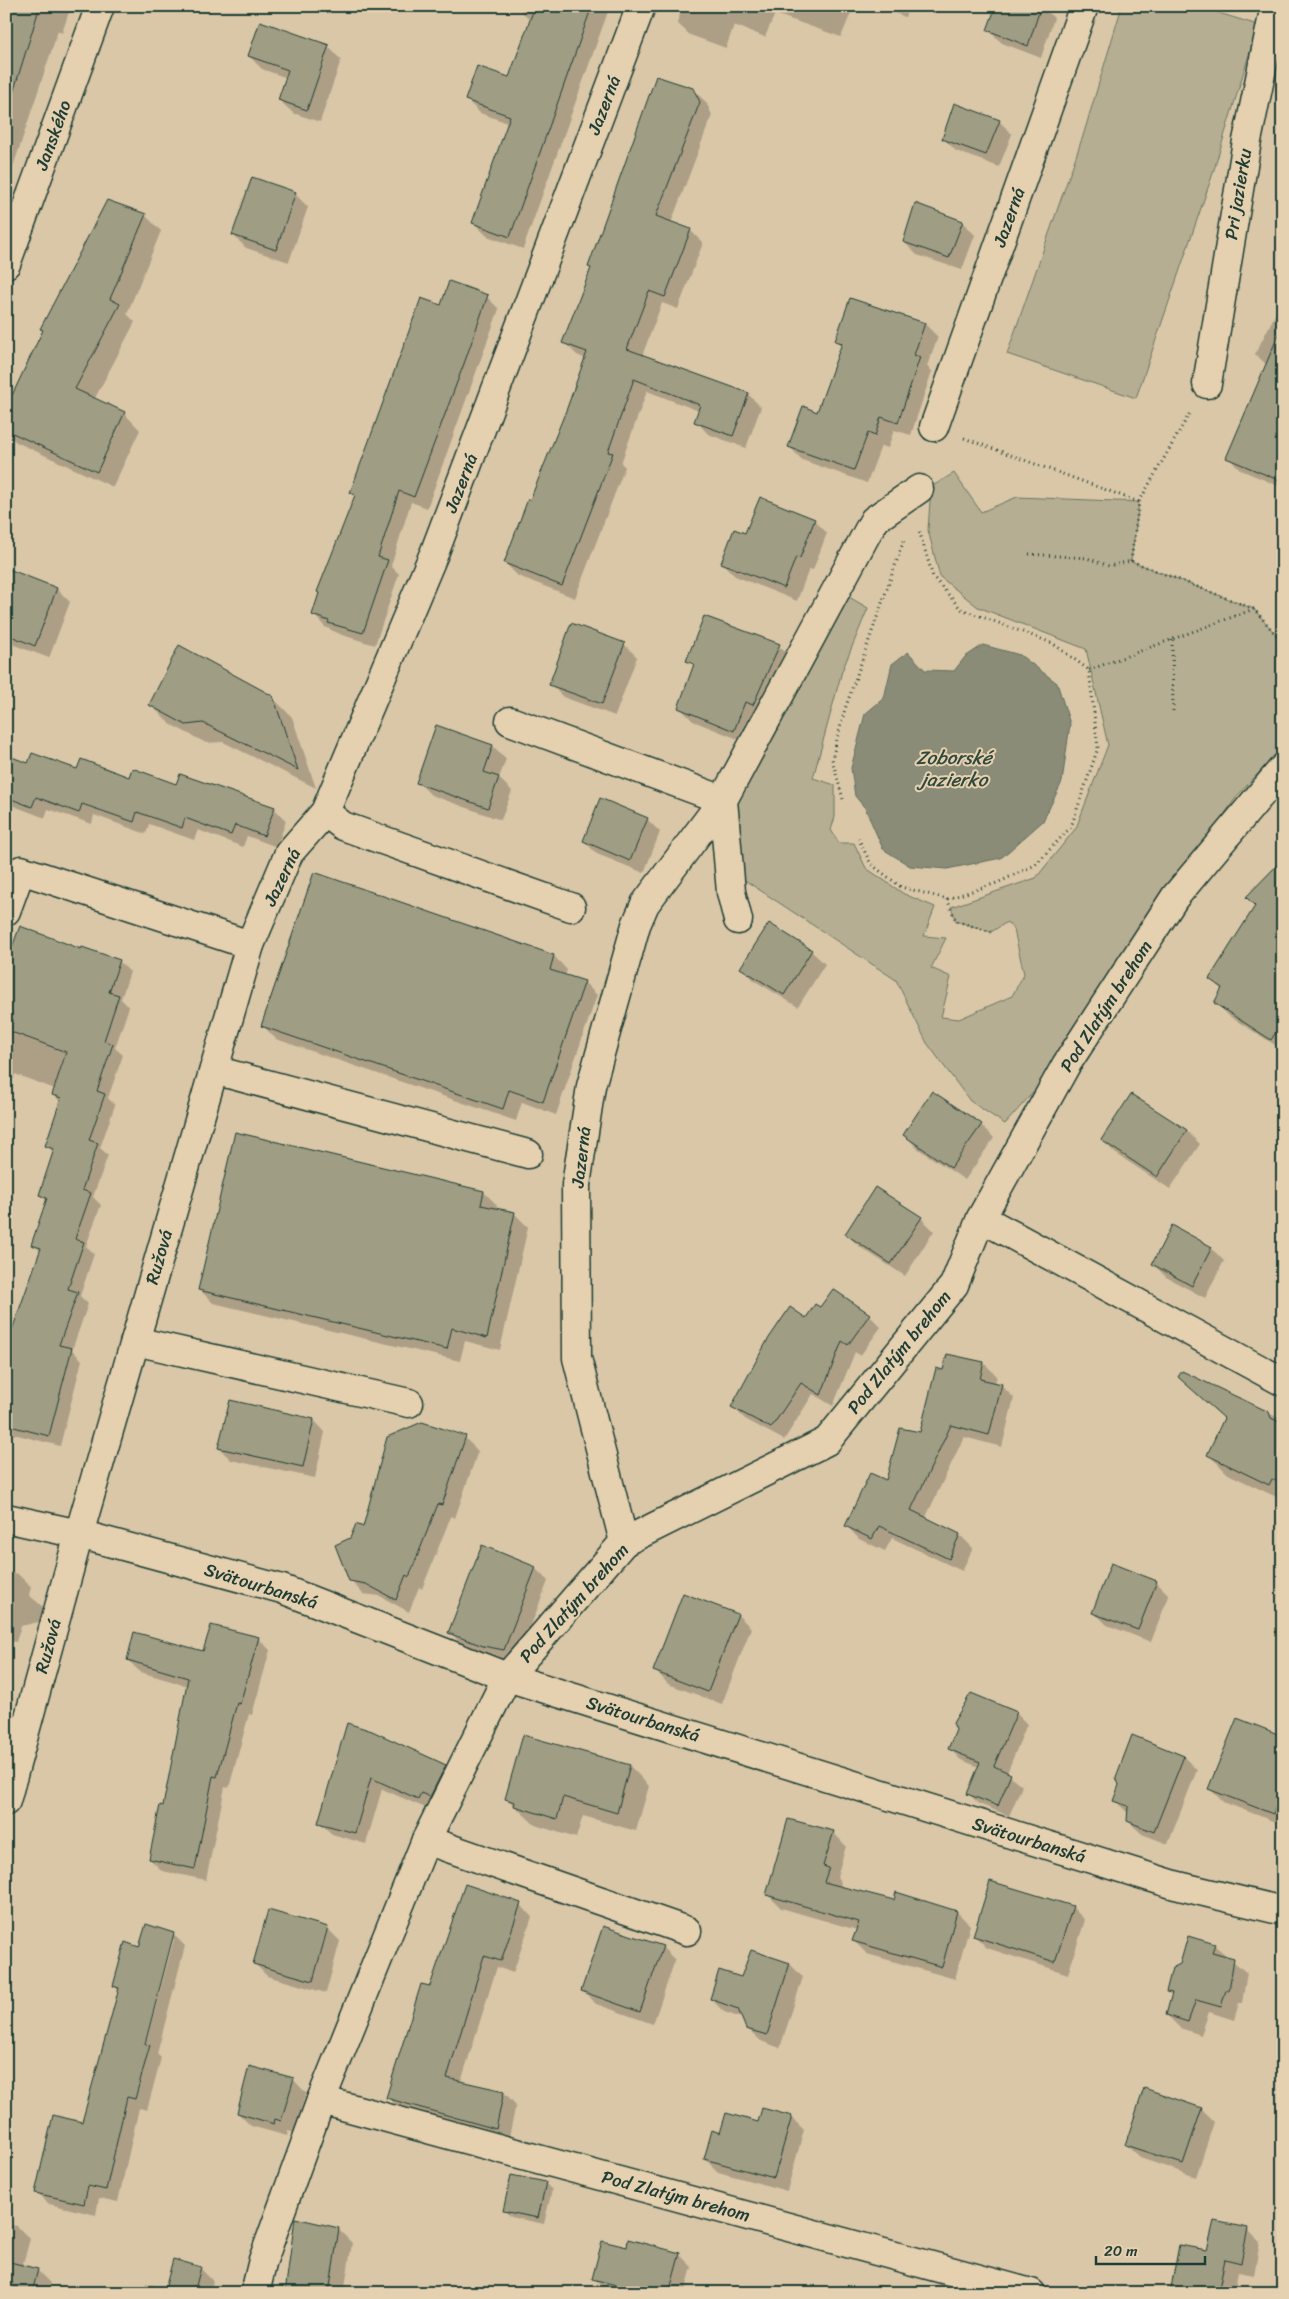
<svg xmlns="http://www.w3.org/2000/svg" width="1289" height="2299" viewBox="0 0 1289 2299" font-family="Sriracha,sans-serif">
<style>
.green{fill:#b6ae92;stroke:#6a7663}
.water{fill:#8a8c77;stroke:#5f6c5c}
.shadow{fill:#0003;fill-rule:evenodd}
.building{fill:#9f9d83;stroke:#1f3d34}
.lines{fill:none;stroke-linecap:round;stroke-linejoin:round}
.minor-casing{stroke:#1f3d34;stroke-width:31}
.path{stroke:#1f3d34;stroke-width:3;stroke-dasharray:1 4;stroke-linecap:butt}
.minor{stroke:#e5d0af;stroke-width:28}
.labels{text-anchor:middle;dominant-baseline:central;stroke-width:4;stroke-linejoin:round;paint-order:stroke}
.street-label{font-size:18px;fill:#1f3d34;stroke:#e5d0af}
.water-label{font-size:19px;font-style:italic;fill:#2f493e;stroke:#e5d0af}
</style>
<rect width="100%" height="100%" fill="#d9c7a8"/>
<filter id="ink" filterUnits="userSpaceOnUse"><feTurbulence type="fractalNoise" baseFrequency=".02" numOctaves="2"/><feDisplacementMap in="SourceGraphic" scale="10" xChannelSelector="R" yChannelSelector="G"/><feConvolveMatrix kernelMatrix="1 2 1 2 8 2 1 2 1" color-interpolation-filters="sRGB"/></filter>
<g filter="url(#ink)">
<g class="green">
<polygon points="1122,6 1196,6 1258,25 1212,176 1136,398 1007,354 1083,136"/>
<polygon points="954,473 981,512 1017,497 1139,502 1131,561 1254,609 1283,643 1283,747 1237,796 1036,1089 1005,1124 970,1101 927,1043 896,980 740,877 732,805 849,597 868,608 842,671 813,778 835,785 835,817 831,830 839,843 854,843 866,868 904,894 935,907 924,936 946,938 931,968 951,977 941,1017 959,1019 1012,996 1024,974 1014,930 1007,922 991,932 956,921 951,907 1036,878 1076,828 1108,745 1086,649 978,607 940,577 928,530 931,487"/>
</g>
<polygon class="water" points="983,645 1020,655 1057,683 1070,724 1062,782 1043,821 1001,858 947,869 910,866 883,849 865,808 855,796 851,768 865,714 884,698 892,664 908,652 925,670 954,671 965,657"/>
<g class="shadow">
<polygon points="6,6 71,6 62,33 58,31 6,188"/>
<polygon points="523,6 610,6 523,249 487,236 474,223 508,123 480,113 467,100 510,79 531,21 521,11"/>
<polygon points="683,6 854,6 841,37 775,14 765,37 734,25 726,48 690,35 677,23"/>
<polygon points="876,6 909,6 905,17"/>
<polygon points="997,6 1042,6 1054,18 1041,58 1002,43 988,30"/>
<polygon points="328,46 341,60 320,122 293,113 279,100 287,78 262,69 249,56"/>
<polygon points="692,89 706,102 712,115 671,223 690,230 703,243 678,309 662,303 642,356 748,394 761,407 746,448 708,434 696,421 699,411 647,391 621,463 625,467 575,598 518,576 505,563 568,409 586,359 577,355 564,342"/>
<polygon points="999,121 1012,134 999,167 956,151 943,138"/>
<polygon points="295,194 308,207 289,262 246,248 233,235"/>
<polygon points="145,215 161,231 127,314 135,322 94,400 124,413 140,430 113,487 16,442 6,432 6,411 44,331 41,328"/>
<polygon points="962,222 975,235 962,270 917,255 904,242"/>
<polygon points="487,297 499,309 427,508 411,502 391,566 399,574 375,645 342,635 325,627 313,614 356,497 352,493 442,306"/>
<polygon points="1282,301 1283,301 1283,488 1241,470 1228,457 1267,365 1255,354"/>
<polygon points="925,324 938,337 927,366 932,371 911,435 894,430 888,448 881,446 867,483 802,460 789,446 818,413 842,346 837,341"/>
<polygon points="814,520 827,533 813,570 809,569 797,601 735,576 722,563 746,535"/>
<polygon points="6,569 57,589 70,602 49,658 14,645 6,637"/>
<polygon points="624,644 637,657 615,716 563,697 550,684"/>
<polygon points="779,646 792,659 748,743 693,721 680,708 695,667 688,661"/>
<polygon points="272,697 292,717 316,788 223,742 206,743 170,724 151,705"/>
<polygon points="437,727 493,746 506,759 499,778 512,791 501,820 431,795 418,782"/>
<polygon points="6,756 29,765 177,785 274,808 286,821 277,847 247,836 243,847 198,830 194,840 149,824 146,834 94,815 92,824 48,809 45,818 6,803"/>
<polygon points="647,819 660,832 644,873 597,854 584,841"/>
<polygon points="1283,861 1283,1050 1229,1016 1216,1003 1222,990 1210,979"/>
<polygon points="769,925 811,951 825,964 798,1007 755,981 742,968"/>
<polygon points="83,949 120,962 130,972 121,999 129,1007 115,1048 123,1055 108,1098 115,1105 100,1148 108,1155 93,1197 101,1205 86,1246 94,1254 80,1296 88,1304 72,1350 82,1360 60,1446 6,1432 6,1350 41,1252 33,1244 48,1202 40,1195 54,1153 46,1145 61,1102 53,1094 55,1089 15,1074 6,1099 6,967 82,951"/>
<polygon points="554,956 567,970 565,976 584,982 597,995 556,1115 522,1102 516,1121 276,1039 263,1026"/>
<polygon points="1132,1096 1187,1131 1200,1144 1170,1189 1115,1153 1102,1140"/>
<polygon points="981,1125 994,1138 965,1180 917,1148 904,1134"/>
<polygon points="484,1192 497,1205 496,1209 515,1214 528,1227 500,1350 465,1341 460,1361 213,1303 200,1290"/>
<polygon points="921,1218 934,1231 905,1276 860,1247 846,1234"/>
<polygon points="1211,1248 1224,1261 1205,1298 1166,1277 1153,1264"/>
<polygon points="821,1309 869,1315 881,1327 860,1356 855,1352 833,1406 813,1394 784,1440 745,1419 733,1407 806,1320"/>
<polygon points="1283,1327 1283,1348 1281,1329"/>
<polygon points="984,1363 997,1376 995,1383 1001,1385 1014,1398 1002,1447 964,1437 925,1519 960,1535 973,1548 962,1571 892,1538 885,1551 859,1539 846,1525 886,1481 921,1434 944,1371"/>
<polygon points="1183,1373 1283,1420 1283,1500 1228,1474 1209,1455 1225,1419 1199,1396"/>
<polygon points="314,1420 325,1432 315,1478 231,1460 219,1448"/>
<polygon points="465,1438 478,1451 455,1518 451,1516 422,1589 419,1587 409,1612 380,1596 363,1594 350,1580 351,1539"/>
<polygon points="535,1568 548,1581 517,1662 496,1658 462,1645 450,1632"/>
<polygon points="6,1571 18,1574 31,1587 29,1595 56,1618 21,1626 16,1642 6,1640"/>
<polygon points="1156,1582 1169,1595 1151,1642 1107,1625 1094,1612"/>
<polygon points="684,1595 738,1615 751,1628 722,1704 668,1684 655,1670"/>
<polygon points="258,1638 270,1650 252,1715 249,1714 229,1788 225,1787 206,1880 162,1871 150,1859 164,1807 188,1686 140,1672 128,1660 204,1653"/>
<polygon points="1016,1713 1027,1724 1007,1773 1022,1786 1009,1816 979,1804 968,1793 979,1767 961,1760 950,1749"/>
<polygon points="348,1725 445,1766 457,1777 430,1810 382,1789 366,1844 332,1834 320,1823"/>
<polygon points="1133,1737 1184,1757 1197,1770 1168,1844 1142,1834 1128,1821 1129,1814 1114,1800 1121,1785"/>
<polygon points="1283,1737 1283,1825 1223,1802 1210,1789"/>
<polygon points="630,1766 649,1786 636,1831 583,1816 576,1838 535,1825 507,1799"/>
<polygon points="833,1832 846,1846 837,1877 841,1882 840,1887 895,1901 897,1894 957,1912 970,1925 955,1979 867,1954 854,1941 857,1930 781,1908 768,1895"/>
<polygon points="520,1905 532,1917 513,1973 497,1967 461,2082 504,2092 516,2105 508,2141 400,2110 388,2097 431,1988"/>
<polygon points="1072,1907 1085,1920 1068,1974 987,1948 974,1935"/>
<polygon points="327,1928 340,1941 326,1993 267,1976 254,1963"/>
<path d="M173,1934L185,1946L157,2054L161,2058L147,2110L139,2108L118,2202L99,2198L96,2215L49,2204L37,2192L83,2123L119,1991L114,1986L140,1949ZM171,1939H174L144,2050H142Z"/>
<polygon points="1214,1945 1247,1973 1242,2003 1239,2003 1234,2020 1209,2012 1201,2035 1180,2028 1167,2015 1172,1996 1167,1991"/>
<polygon points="662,1947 675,1960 653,2024 596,2004 583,1991"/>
<polygon points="790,1964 803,1977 780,2048 761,2041 747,2028 744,2019 724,2012 711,1999 742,1979"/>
<polygon points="293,2079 306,2093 294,2133 288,2131 287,2136 251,2126 238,2113"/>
<polygon points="1201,2109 1214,2122 1196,2177 1140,2158 1126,2145"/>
<polygon points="791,2117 804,2130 787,2191 718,2172 705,2159 721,2134"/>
<polygon points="545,2183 552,2190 544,2224 511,2217 505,2211"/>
<polygon points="6,2224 17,2226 30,2239 22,2267 38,2271 51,2284 48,2293 6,2293"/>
<polygon points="1247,2229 1260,2242 1254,2275 1238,2272 1234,2293 1171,2293 1208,2252"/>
<polygon points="339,2230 352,2243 344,2293 286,2293"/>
<polygon points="628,2249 679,2254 692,2267 685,2293 607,2291 594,2278"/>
<polygon points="200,2268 213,2281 210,2293 143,2293 146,2283 166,2289"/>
<polygon points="877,2285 917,2293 876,2293"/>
</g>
<g class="building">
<polygon points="6,6 40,6 13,93 6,92"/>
<polygon points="535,6 592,6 510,237 472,223 510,116 465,100 477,66 509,77"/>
<polygon points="996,6 1041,6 1028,46 987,30"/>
<polygon points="260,21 329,45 307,110 278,100 288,70 248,56"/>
<polygon points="656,76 693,88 700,102 656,216 691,229 665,297 649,291 627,349 749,393 733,436 694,422 700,405 634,379 608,452 613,453 562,586 504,563 528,499 530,500 567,408 587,352 562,343 591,268 588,267"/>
<polygon points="954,103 1000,120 986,155 942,139"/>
<polygon points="252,177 296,192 276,250 232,235"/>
<polygon points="107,200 146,214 110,299 120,304 75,389 125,412 97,472 6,430 6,408 43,330 40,329"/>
<polygon points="915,203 963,221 949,258 903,242"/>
<polygon points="449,281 488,295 465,361 414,497 399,491 378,557 388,560 363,633 328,623 329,621 312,615 319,593 317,592 355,495 350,493 421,298 441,305"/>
<polygon points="850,298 925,323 914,355 920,357 898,423 881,417 875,436 868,433 854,470 788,447 803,406 817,412 842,343 835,341"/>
<polygon points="1283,324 1283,482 1226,458"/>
<polygon points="760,497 815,519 800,558 796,557 784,588 721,563 734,529 745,533"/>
<polygon points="6,568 57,588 35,646 6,634"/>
<polygon points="704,616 780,644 753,705 745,702 734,731 678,708 694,664 686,661"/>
<polygon points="571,623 625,643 602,704 549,685"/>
<polygon points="179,645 273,696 298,770 203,723 186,725 149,705"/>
<polygon points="436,725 493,745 484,772 499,777 488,808 416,783"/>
<polygon points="32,753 77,769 81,759 129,777 132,768 176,784 180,774 275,807 264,836 235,825 231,835 185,818 182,828 137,812 134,822 82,804 79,813 36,797 32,807 6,797 6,755 28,763"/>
<polygon points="600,798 648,818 630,861 583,841"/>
<polygon points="1283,859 1283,1021 1271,1040 1214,1003 1222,988 1209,979 1255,906 1246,897"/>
<polygon points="314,872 554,955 550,970 585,981 543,1102 509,1090 503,1109 261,1026"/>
<polygon points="769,923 812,950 784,995 740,968"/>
<polygon points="20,926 81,949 82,947 120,960 109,992 119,995 104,1041 113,1044 97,1091 105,1094 89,1140 98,1143 82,1190 91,1193 75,1239 84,1242 68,1289 78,1292 59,1345 72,1348 49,1436 6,1425 6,1347 41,1248 31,1245 47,1198 39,1195 54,1149 45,1146 61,1098 52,1095 66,1052 6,1030 6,963"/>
<polygon points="932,1091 982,1124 951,1168 903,1135"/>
<polygon points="1131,1094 1187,1130 1157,1177 1101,1140"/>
<polygon points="235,1132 484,1191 481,1205 515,1212 487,1338 452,1328 447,1349 198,1290"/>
<polygon points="875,1187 922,1217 891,1264 845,1234"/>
<polygon points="1172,1225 1212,1247 1192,1286 1152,1264"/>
<polygon points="833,1289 870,1314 848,1345 842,1341 821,1395 801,1383 771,1428 731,1407 767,1341 790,1307 806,1318 815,1304 820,1307"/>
<polygon points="947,1354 984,1362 980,1379 1002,1384 989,1435 951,1425 911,1510 960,1534 949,1559 879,1526 872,1539 845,1526 870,1473 886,1480 900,1428 920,1432 936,1368 943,1370"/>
<polygon points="1182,1371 1269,1412 1271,1418 1283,1424 1283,1484 1272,1479 1269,1485 1207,1455 1224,1418 1178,1377"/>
<polygon points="230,1400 314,1419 303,1467 218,1448"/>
<polygon points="422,1422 466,1436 442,1505 438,1504 409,1577 406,1575 396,1600 366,1584 349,1581 335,1545 350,1538 356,1524 363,1527 387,1437"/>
<polygon points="482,1545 536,1567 504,1650 483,1646 448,1633"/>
<polygon points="1111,1563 1157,1581 1138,1630 1092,1613"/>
<polygon points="683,1593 738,1614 708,1692 653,1671"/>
<polygon points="211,1625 259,1637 240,1704 237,1703 217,1777 213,1776 195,1869 149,1859 160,1805 163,1806 188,1678 127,1660 134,1632 203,1651"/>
<polygon points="971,1693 1017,1712 994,1766 1011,1774 998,1806 967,1794 980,1762 948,1749 956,1730 953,1723"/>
<polygon points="1237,1718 1283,1736 1283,1789 1273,1814 1208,1789"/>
<polygon points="347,1723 372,1731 446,1765 430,1797 421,1793 418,1799 371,1778 355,1833 318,1823"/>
<polygon points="523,1735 630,1765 617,1813 563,1797 557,1819 514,1806 515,1802 505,1799"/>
<polygon points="1132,1735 1184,1756 1154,1832 1127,1821 1128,1806 1113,1801 1119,1785 1116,1777"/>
<polygon points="788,1819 834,1831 823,1866 829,1868 824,1882 894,1900 896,1892 957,1911 942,1967 852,1941 859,1922 766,1895"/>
<polygon points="990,1881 1073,1906 1055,1962 973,1936"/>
<polygon points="465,1884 521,1903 501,1961 484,1956 447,2078 504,2091 496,2129 386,2098 421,1984 430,1986"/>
<polygon points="268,1910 328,1927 313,1981 253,1964"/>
<polygon points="146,1924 174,1933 145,2044 150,2045 135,2099 127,2097 106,2190 88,2186 84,2204 35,2193 53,2115 82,2122 119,1988 113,1986 125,1942 139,1947"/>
<polygon points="603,1926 663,1946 640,2012 581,1991"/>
<polygon points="1188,1936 1215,1944 1212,1952 1234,1958 1229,1991 1226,1990 1221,2007 1196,2000 1188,2022 1166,2015 1172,1993 1166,1992 1172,1968 1180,1964"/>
<polygon points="751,1950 790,1963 767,2035 746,2029 738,2009 710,1999 719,1970 741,1977"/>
<polygon points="249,2066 294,2078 281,2121 275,2119 274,2124 237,2113"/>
<polygon points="1144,2088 1202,2108 1183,2164 1125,2145"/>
<polygon points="762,2108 792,2116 774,2178 704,2159 712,2130 720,2133 726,2113 758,2122"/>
<polygon points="511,2175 546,2182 538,2218 503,2211"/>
<polygon points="295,2218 339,2228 329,2293 285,2293"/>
<polygon points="1214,2221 1248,2228 1241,2263 1225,2259 1218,2293 1170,2293 1179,2245 1207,2250"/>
<polygon points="628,2239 680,2253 669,2293 614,2293 616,2285 592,2279 602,2241 627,2247"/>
<polygon points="173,2259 201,2267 194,2293 164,2293"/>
<polygon points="6,2261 38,2269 32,2293 6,2293"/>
</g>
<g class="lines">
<defs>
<g id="minor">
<polyline points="6,264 100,6"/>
<polyline points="1207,384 1247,141 1275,6"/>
<polyline points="934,427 1084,6"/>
<polyline points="510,721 723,800 645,904 636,925 591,1086 576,1185 577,1358 624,1542"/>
<polyline points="325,812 343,826 571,907"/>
<polyline points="6,911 21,870 250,945"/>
<polyline points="738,920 731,892 723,800 874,520 919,489"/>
<polyline points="214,1070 528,1154"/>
<polyline points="981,1218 1283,1382"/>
<polyline points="135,1341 409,1403"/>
<polyline points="6,1518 79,1534 282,1589 507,1677 1175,1885 1283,1911"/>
<polyline points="6,1801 79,1534 250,945 289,853 325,812 435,551 641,6"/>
<polyline points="426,1840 687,1931"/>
<polyline points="321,2100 1031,2293"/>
<polyline points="255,2293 263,2260 321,2100 426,1840 507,1677 624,1542 827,1441 954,1285 981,1218 1066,1065 1175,897 1283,768"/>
</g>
</defs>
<use href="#minor" class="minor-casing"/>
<g class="path">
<polyline points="964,438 1139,502"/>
<polyline points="1029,554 1087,558 1109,566 1131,561 1254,609 1283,643"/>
<polyline points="1131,561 1139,502 1191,411"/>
<polyline points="1172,640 1173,711"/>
<polyline points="1089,670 1254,609"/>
<polyline points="843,799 832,759 845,709 904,540"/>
<polyline points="858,838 871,864 901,887 947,899 997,883 1035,865 1071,827 1098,748 1089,670 1052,643 961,609 933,577 919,530"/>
<polyline points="947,899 956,921 991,932"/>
</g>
<use href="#minor" class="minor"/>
</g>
</g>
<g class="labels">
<g class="street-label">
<text transform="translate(604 105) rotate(-69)">Jazerná</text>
<text transform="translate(53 135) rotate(-70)">Janského</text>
<text transform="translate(1238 194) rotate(-81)">Pri jazierku</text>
<text transform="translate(1009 217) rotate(-70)">Jazerná</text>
<text transform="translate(461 483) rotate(-69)">Jazerná</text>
<text transform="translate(282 877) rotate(-64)">Jazerná</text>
<text transform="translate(1106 1006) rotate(-57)">Pod Zlatým brehom</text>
<text transform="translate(581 1157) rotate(-83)">Jazerná</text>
<text transform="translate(159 1257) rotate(-74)">Ružová</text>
<text transform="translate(899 1352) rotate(-51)">Pod Zlatým brehom</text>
<text transform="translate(261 1586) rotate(17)">Svätourbanská</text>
<text transform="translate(574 1603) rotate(-48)">Pod Zlatým brehom</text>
<text transform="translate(48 1646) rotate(-75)">Ružová</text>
<text transform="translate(643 1719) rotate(17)">Svätourbanská</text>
<text transform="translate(1029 1840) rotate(17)">Svätourbanská</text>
<text transform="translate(676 2196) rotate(15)">Pod Zlatým brehom</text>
</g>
<g class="water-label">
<text x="954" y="757">Zoborské<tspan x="954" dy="22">jazierko</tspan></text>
</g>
</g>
<rect width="1289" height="2299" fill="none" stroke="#e5d0af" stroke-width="25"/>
<rect x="12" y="12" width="1264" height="2274" fill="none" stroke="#1f3d34" stroke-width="2" filter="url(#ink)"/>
<path d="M1096 2256v8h109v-8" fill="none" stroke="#1f3d34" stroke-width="2.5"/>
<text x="1104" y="2256" font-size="15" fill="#1f3d34" stroke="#e5d0af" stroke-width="4" paint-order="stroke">20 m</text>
</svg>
